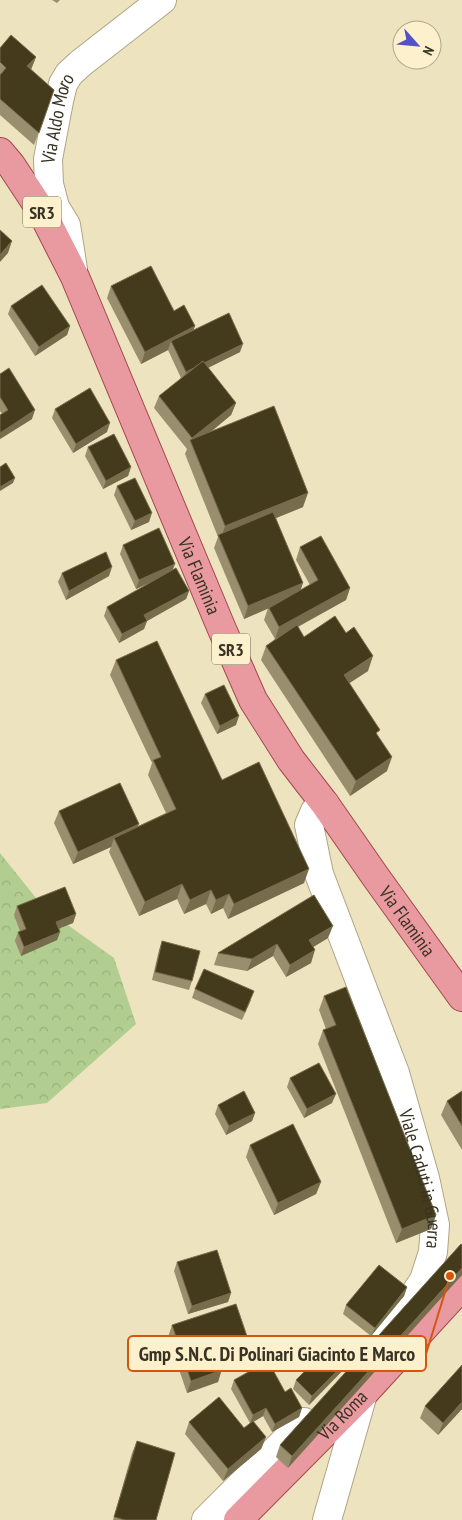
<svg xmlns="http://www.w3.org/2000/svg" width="462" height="1520" viewBox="0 0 462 1520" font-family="'PT Sans Narrow',sans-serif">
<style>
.forest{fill:url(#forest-crowns)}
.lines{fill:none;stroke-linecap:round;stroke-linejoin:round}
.minor-casing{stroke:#b0a583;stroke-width:30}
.major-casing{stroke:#a2494c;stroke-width:30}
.minor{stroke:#fff;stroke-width:28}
.major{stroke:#e999a0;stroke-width:28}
.wall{fill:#998f6e}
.shaded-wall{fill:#776d4d}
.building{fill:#443b1c;stroke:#776d4d}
.labels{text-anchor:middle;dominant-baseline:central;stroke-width:5;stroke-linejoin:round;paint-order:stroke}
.shield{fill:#fcf1cc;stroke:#736c57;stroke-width:1}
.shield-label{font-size:18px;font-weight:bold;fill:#383325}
.street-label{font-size:19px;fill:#383325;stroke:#fcf1cc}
.leader{fill:none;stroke:#d6550e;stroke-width:2}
.callout-dot{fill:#d6550e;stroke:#fcf1cc;stroke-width:2}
.callout{fill:#fcf1cc;stroke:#d6550e;stroke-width:2}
.callout-label{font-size:20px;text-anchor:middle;font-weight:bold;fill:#383325}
</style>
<defs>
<pattern id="forest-crowns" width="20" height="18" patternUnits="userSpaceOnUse" patternTransform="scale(1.25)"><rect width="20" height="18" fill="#b1cd8f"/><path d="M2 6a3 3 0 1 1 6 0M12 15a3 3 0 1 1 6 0" fill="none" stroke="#99b07b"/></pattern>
</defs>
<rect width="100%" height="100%" fill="#eee3bf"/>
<polygon class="forest" points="0,853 44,908 114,958 136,1024 47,1103 0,1109"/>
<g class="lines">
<defs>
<g id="minor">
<path id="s1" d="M73,269L66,225L55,207L49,184L48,159L59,101L63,84L69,74L81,63L162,0"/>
<path id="s2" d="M325,804L315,811L309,825L319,874L395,1073L425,1178L435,1225L433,1252L424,1280L410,1301L385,1330"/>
<polyline points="206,1520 304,1422"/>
<polyline points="327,1520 363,1394"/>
</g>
<g id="major">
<path id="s3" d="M0,152L11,165L42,212L75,277L221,627L253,700L291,760L325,804L375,876L462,997"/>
<path id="s4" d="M238,1520L363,1394L462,1286"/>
</g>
</defs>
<use href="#minor" class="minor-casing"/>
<use href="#major" class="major-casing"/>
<use href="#minor" class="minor"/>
<use href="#major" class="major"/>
</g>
<g class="wall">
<polygon points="52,0 60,0 57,3"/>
<polygon points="0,48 36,57 31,70 54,90 34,145 0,115"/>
<polygon points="111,286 174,311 195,326 193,331 240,352 208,368 236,403 231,415 211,432 303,507 276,518 301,590 310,585 296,560 300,547 350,588 346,600 298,627 304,637 368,671 349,683 378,736 387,771 350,796 261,660 266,646 275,639 264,620 268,608 244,619 214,548 218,537 185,454 187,449 154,408 159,396 181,378 168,350 141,364 107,298"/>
<polygon points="11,306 70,326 67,335 35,356 8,314"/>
<polygon points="0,374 32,419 0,439 0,415 2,414 0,411"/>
<polygon points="55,409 107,432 73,453 52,418"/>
<polygon points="88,447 131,467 128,476 103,489 85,456"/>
<polygon points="117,486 149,522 131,530 114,495"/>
<polygon points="123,545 173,570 189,591 186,599 147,621 144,629 119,643 104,616 107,607 156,580 136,589 120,554"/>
<polygon points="62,573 109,576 66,600 58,582"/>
<polygon points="116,660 222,780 304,883 228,919 223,908 211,914 206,904 184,914 177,899 139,916 109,852 111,847 73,864 54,823 59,811 138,826 166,813 148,775 152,763 110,675"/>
<polygon points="205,694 236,725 217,734 201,703"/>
<polygon points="314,895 328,938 313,947 311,963 286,977 273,956 247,971 214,965 218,953"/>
<polygon points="17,906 76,914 73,923 59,928 60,932 57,940 21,956 15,941 18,932 20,931 14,915"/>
<polygon points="162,941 192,981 189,990 152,980 159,950"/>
<polygon points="195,989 251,1000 242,1020 192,998"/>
<polygon points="324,996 436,1215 431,1229 396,1243 318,1044 323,1030 326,1029 319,1010"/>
<polygon points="290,1078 332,1103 304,1118 287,1087"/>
<polygon points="462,1091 462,1150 441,1115 447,1101"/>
<polygon points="218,1105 255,1113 252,1121 226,1135 215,1114"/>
<polygon points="250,1145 321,1182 316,1194 274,1215 246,1157"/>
<polygon points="461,1244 288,1468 276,1457 280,1445"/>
<polygon points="177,1262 231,1293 228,1302 188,1314 174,1271"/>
<polygon points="407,1287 404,1296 371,1336 343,1314 346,1305"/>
<polygon points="172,1325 252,1351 247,1363 221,1372 218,1382 187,1393 168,1337"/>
<polygon points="352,1356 349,1364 309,1405 293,1389 296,1380"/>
<polygon points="234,1380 285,1392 302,1408 299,1417 272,1432 263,1416 253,1422 266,1437 261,1449 223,1481 185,1434 189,1422 244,1428 250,1423 231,1389"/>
<polygon points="425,1406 462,1409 438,1435 420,1418"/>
<polygon points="137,1441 156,1520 113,1520 132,1453"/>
</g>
<g class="shaded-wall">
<polygon points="36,57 31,69 23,79 27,66"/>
<polygon points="12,241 8,253 0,262 0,255"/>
<polygon points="70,326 67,335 35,356 39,347"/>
<polygon points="195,326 190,338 171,341 168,350 141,364 145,352"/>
<polygon points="243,344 240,352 183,380 186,372"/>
<polygon points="236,403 231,415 193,446 191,441 192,438"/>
<polygon points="35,410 32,419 0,439 0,433"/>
<polygon points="110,423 107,432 73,453 76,444"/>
<polygon points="131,467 128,476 103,489 106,481"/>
<polygon points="15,478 13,483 0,491 0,487"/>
<polygon points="308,493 303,507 220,541 225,526"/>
<polygon points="152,513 149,522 131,530 135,521"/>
<polygon points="175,564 172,572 136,589 139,580"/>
<polygon points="112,567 109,576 66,600 69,591"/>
<polygon points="303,583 299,595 244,619 248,606"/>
<polygon points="350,588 346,600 275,639 279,627"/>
<polygon points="189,591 186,599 147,621 144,629 119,643 122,634 144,615"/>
<polygon points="373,656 368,671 339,690 344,675"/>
<polygon points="239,716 236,725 217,734 220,726"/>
<polygon points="392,757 387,771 350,796 356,781"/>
<polygon points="139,824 134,836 114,838 111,847 73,864 78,852"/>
<polygon points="309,869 304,883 228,919 234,904"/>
<polygon points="182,884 177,899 139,916 145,902"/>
<polygon points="211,890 206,904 184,914 190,900"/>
<polygon points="229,894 223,908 211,914 216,900"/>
<polygon points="76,914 73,923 53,931 56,922"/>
<polygon points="333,926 328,938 305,952 309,940"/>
<polygon points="60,932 57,940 21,956 24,947"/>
<polygon points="277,944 273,956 247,971 252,959"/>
<polygon points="315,950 311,963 286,977 290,965"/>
<polygon points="336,1094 332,1103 304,1118 307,1109"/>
<polygon points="255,1113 252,1121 226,1135 229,1126"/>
<polygon points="321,1182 316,1194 274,1215 278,1203"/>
<polygon points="436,1215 431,1229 396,1243 402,1229"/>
<polygon points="462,1268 462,1275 288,1468 292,1456"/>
<polygon points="407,1287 404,1296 371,1336 375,1328"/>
<polygon points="231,1293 228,1302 188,1314 192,1306"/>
<polygon points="252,1351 247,1363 221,1372 218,1382 187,1393 191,1381 219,1362"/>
<polygon points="352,1356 349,1364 309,1405 312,1396"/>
<polygon points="462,1402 462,1409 438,1435 443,1423"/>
<polygon points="266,1408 263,1416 250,1424 253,1415"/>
<polygon points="302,1408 299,1417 272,1432 275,1424"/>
<polygon points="266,1437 261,1449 223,1481 228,1469"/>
</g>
<g class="building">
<polygon points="11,35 36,57 27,66 54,90 39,133 0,99 0,75 6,68 0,62 0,48"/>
<polygon points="0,230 12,241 0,255"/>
<polygon points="151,266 174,311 184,305 195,326 145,352 111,286"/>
<polygon points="42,285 70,326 39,347 11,306"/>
<polygon points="229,313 243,344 204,363 203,361 194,368 186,372 171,341"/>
<polygon points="203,361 236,403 192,438 159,396"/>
<polygon points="9,368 35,410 0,433 0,415 8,410 0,397 0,374"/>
<polygon points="90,388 110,423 76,444 55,409"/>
<polygon points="274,406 308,493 225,526 190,440"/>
<polygon points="114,434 131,467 106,481 88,447"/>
<polygon points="6,463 15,478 0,487 0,467"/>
<polygon points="135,478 152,513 135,521 117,486"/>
<polygon points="273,512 303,583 248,606 218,535"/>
<polygon points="159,528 175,564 139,580 123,545"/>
<polygon points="321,536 350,588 279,627 269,608 318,580 300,547"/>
<polygon points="106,552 112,567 69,591 62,573"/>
<polygon points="176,568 189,591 144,615 147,621 122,634 107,607"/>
<polygon points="335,616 346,633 354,627 373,656 344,675 380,730 376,733 392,757 356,781 266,646 297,625 304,637"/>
<polygon points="157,641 222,780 259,762 309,869 234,904 229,894 216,900 211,890 190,900 182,884 145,902 114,838 176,809 153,760 161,757 116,660"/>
<polygon points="224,685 239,716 220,726 205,694"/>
<polygon points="120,783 139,824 78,852 59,811"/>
<polygon points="65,887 76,914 56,922 60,932 24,947 18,932 26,929 17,906"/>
<polygon points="314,895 333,926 309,940 315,950 290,965 277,944 252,959 218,953"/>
<polygon points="162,941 200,951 192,981 155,972"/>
<polygon points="204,969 254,991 245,1012 195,989"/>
<polygon points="346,987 436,1215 402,1229 323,1030 336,1025 324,996"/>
<polygon points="319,1063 336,1094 307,1109 290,1078"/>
<polygon points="244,1091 255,1113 229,1126 218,1105"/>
<polygon points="462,1091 462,1126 447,1101"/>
<polygon points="293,1124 321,1182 278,1203 250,1145"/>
<polygon points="461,1244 462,1245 462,1268 292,1456 280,1445"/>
<polygon points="217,1250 231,1293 192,1306 177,1262"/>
<polygon points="379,1265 407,1287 375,1328 346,1305"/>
<polygon points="236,1304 252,1351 219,1362 222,1370 191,1381 172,1325"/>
<polygon points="336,1340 352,1356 312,1396 296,1380"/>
<polygon points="268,1361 285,1392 291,1388 302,1408 275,1424 266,1408 253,1415 234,1380"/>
<polygon points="462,1365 462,1402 443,1423 425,1406"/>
<polygon points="219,1397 244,1428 253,1421 266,1437 228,1469 189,1422"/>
<polygon points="137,1441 175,1453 156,1520 125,1520 114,1517"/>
</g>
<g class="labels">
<g class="shield">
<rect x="23" y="196.5" width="38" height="31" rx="4"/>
<rect x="212" y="633.5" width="38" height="31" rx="4"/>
</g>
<g class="shield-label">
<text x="42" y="212">SR3</text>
<text x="231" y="649">SR3</text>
</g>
<g class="street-label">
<text stroke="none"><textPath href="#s1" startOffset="156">Via Aldo Moro</textPath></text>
<text stroke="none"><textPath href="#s3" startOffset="470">Via Flaminia</textPath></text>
<text stroke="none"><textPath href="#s3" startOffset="875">Via Flaminia</textPath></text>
<text stroke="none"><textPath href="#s2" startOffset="400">Viale Caduti in Guerra</textPath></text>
<text stroke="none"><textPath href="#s4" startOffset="148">Via Roma</textPath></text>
</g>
</g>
<path class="leader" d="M450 1276L426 1354"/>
<circle class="callout-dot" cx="450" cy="1276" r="5"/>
<rect class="callout" x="128" y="1336" width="298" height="35" rx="5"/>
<g class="callout-label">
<text x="277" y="1361">Gmp S.N.C. Di Polinari Giacinto E Marco</text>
</g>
<g transform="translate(417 45) rotate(117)"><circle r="24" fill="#fcf1cc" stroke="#aea589"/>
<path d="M0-4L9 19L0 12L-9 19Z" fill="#5451c8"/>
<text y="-8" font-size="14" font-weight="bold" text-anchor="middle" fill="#383325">N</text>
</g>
</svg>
